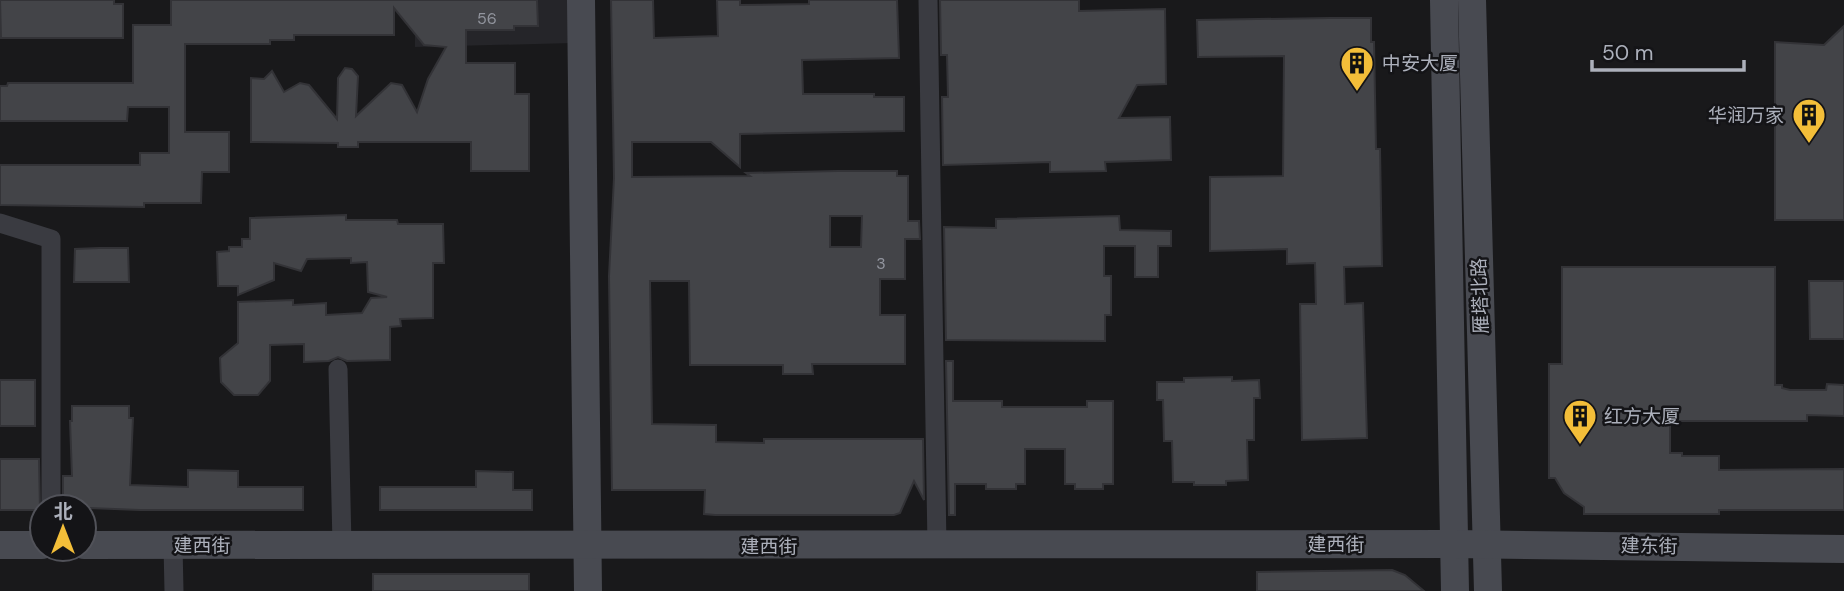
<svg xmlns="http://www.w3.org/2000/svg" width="1844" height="591" viewBox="0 0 1844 591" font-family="'DM Sans','Noto Sans SC',sans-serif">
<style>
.built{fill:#252529}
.building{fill:#434448;stroke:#333337;stroke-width:2;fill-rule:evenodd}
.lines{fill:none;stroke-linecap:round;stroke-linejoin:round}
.street{stroke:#3a3b41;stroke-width:19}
.secondary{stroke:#484a51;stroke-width:28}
.labels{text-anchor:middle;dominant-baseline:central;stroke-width:5;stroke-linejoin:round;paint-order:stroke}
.number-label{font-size:16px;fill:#92959e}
.poi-label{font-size:19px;fill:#acb0bb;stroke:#141417;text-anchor:start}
.street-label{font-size:19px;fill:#acb0bb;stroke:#141417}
</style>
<rect width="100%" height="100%" fill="#19191b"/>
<polygon class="built" points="415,0 572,0 573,43 415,47"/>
<g class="building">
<polygon points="0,0 114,0 114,4 123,4 123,38 1,38"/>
<polygon points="171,0 537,0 538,26 514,26 514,30 466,30 466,63 515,63 515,94 529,94 529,171 471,171 471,142 358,142 358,147 338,147 338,143 251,142 251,78 264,79 272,71 284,92 300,83 309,85 337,119 338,78 345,68 352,69 358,76 356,116 391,83 402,85 417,112 428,79 446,47 424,45 394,8 394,35 294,35 294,40 270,40 270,44 185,44 185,132 229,132 229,172 202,172 201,203 144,203 144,207 0,205 0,165 140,165 140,153 169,153 169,107 128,107 127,121 0,121 0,86 7,86 8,83 133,83 133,25 171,25"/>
<path d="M611,0H653L654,38L718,36L717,0H740V5L809,4V0H897L899,58L802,60L803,94H874V97H904V131L740,134V167L711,142H632V177L750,176L746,173L837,171H897V176H908V221H919L920,239H905V279H880V315H905V364H812L813,374H783V365H690L689,281H650L652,424L716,425V442L764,443V439H923L924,500L914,481L900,513L894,515H715L704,514L705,490H612L609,276L614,178ZM830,216H862L861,247H830Z"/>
<polygon points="940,0 1079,0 1079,11 1165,9 1166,84 1137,85 1119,118 1170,117 1171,160 1105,162 1106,171 1050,172 1050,162 943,165 942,97 948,97 947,55 941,55"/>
<polygon points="1329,18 1371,18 1371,42 1374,42 1376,149 1380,149 1382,266 1344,267 1345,304 1363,303 1367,438 1302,440 1300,304 1316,304 1315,263 1287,264 1287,249 1210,251 1210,177 1283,176 1284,56 1198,57 1197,20"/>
<polygon points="1844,26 1844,220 1775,220 1775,42 1824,45"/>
<polygon points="346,215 346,220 397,220 398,224 443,224 444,263 433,263 433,318 400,319 401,326 390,327 390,360 347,361 338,357 329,361 304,362 304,344 270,345 270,381 258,395 234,395 221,382 220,358 238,343 238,302 293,300 293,305 326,303 326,315 362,313 371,298 387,297 368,292 367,262 351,263 351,258 307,259 301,271 274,263 274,280 238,295 238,286 218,286 217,252 229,251 229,247 242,247 242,239 250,239 250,218"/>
<polygon points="1119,216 1120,230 1171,231 1171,246 1158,246 1158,277 1135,277 1135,246 1104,246 1104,276 1111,276 1111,315 1105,315 1105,341 946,340 944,227 996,228 996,219"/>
<polygon points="99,248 128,248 129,282 74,282 75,249"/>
<polygon points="1562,267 1775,267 1775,385 1782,385 1782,388 1790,390 1826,390 1827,384 1844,385 1844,416 1807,415 1807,421 1670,421 1670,453 1682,453 1682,456 1719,456 1719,470 1844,469 1844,510 1719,510 1719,514 1584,514 1584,507 1564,493 1555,478 1549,478 1549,364 1562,364"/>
<polygon points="1809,281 1844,281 1844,339 1810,339"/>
<polygon points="946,361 953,361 953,401 1002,401 1002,407 1087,407 1087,401 1113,401 1113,484 1103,484 1103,489 1075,489 1075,484 1065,484 1065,449 1025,449 1025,484 1016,484 1016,489 986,489 986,484 955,484 955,515 949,515"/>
<polygon points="1232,377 1232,381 1259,380 1260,398 1254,398 1254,440 1247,440 1248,480 1226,481 1226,485 1194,485 1194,482 1173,482 1172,441 1164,441 1163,400 1157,400 1157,382 1184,382 1184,378"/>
<rect x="0" y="380" width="35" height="46"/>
<polygon points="72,406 129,406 129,418 133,418 130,485 188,487 188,470 238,471 238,487 303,487 303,510 140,510 63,507 63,476 72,476 70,421 72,421"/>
<polygon points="0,459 39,459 40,510 0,510"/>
<polygon points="476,471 513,472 513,490 532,490 532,510 380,510 380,487 476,487"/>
<polygon points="1392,570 1405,575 1424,591 1257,591 1257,572"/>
<rect x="373" y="574" width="156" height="17"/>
</g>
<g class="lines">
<g class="street">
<polyline points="928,0 937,546"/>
<polyline points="0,223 51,239 51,507"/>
<polyline points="338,369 342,545"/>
<polyline points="173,545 174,591"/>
</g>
<g class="secondary">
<polyline points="581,0 588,591"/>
<polyline points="1444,0 1455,591"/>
<polyline points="1472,0 1488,591"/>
<polyline points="0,545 42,545"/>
<polyline points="84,545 1454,544 1844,549"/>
</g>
</g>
<defs>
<symbol id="building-pin" viewBox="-11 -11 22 30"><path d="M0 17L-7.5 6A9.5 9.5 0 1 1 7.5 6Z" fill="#f3be39" stroke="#141417"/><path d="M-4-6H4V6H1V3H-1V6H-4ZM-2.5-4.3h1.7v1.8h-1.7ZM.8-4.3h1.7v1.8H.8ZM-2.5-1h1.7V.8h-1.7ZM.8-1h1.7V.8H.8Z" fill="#111"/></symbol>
</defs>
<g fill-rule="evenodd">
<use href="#building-pin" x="1338" y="44" width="38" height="52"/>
<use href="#building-pin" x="1790" y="96" width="38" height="52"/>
<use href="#building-pin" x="1561" y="397" width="38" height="52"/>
</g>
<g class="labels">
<g class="number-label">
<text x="487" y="18">56</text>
<text x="881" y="263">3</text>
</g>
<g class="poi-label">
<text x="1382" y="63">中安大厦</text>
<text x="1784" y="115" text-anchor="end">华润万家</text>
<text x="1604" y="416">红方大厦</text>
</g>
<g class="street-label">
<text transform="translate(1480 296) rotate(-92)">雁塔北路</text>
<text x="1336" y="544">建西街</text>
<text x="202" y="545">建西街</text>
<text x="769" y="546">建西街</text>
<text transform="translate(1649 546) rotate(1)">建东街</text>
</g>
</g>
<g transform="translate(63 528)"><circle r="33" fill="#141417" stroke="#515259" stroke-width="2"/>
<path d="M0-5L12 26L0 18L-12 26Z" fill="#f3be39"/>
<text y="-10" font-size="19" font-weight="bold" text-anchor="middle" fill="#acb0bb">北</text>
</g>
<path d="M1592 60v10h152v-10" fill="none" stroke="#acb0bb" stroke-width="3.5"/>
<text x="1602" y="60" font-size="21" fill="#acb0bb" stroke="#141417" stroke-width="5" paint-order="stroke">50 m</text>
</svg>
